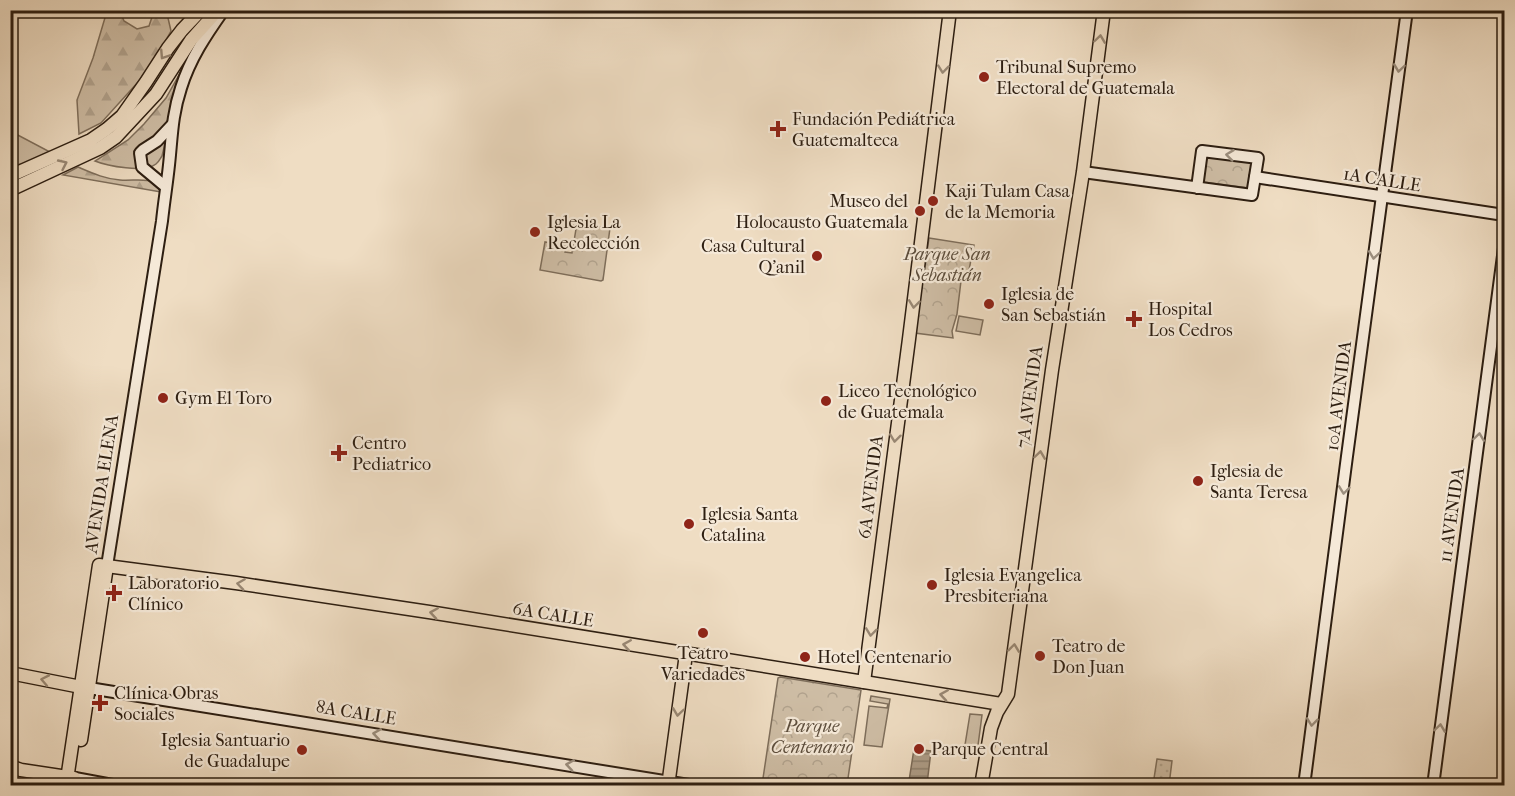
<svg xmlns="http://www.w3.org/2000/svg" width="1515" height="796" viewBox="0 0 1515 796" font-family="'IM FELL French Canon',serif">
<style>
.grass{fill:#cebda5;stroke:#7e6e5b;stroke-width:1.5}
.forest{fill:url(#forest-firs);stroke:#7e6e5b;stroke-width:1.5}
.park{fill:url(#park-crowns);stroke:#7e6e5b;stroke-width:1.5}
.garden{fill:url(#garden-dots);stroke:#7e6e5b;stroke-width:1.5}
.water{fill:url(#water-rules);stroke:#7a6a57;stroke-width:1.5}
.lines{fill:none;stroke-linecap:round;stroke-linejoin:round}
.secondary-casing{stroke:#2d1e11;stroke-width:14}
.primary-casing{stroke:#2d1e11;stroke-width:15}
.trunk-casing{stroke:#2d1e11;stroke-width:15}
.secondary{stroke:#f5e9d8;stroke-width:10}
.primary{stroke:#efddc3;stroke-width:12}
.trunk{stroke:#efddc3;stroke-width:12}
.oneway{stroke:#988773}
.oneway2{stroke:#9b8e7e}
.poi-dot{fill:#8f2418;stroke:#f5e9d8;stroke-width:2}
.labels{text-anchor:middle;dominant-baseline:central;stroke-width:4.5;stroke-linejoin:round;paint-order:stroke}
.poi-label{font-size:18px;fill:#2d1e11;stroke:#f5e9d8;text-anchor:start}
.street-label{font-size:18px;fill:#2d1e11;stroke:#f5e9d8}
.park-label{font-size:18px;font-style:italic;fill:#5d4e3d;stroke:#f5e9d8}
</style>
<defs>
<pattern id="forest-firs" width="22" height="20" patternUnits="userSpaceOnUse" patternTransform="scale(1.5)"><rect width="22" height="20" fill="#cebda5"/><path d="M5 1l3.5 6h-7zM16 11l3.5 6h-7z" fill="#b1a28d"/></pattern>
<pattern id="park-crowns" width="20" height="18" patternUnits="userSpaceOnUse" patternTransform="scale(1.5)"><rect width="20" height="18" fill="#cebda5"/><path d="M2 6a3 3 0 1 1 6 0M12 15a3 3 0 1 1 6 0" fill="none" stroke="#b1a28d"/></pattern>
<pattern id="garden-dots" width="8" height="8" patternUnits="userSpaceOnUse" patternTransform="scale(1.5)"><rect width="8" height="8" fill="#cebda5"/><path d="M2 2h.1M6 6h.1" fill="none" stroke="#b1a28d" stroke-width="1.8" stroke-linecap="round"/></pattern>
<pattern id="water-rules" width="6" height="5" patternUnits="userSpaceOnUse" patternTransform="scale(1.5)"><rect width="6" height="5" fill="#ad9c86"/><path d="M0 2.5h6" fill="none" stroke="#8d7f6c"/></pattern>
</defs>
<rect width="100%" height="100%" fill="#efddc3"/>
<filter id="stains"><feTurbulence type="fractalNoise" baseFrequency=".00333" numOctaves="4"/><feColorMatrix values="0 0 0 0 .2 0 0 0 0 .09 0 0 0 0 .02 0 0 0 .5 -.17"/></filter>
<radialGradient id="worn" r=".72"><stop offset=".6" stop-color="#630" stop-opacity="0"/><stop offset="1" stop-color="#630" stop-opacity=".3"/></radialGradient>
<g class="grass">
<polygon points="10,132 14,133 50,152 28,164 11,165"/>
<polygon points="959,316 983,320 980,335 956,331"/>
<polygon points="871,696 890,699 882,747 864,745 869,706 887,708 888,704 870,701"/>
<polygon points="970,714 982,715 977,753 964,751"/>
</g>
<g class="forest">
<polygon points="107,11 120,11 124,21 137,29 149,26 154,11 171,11 168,18 171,31 154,61 139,81 101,123 79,134 77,100 93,58"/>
<path d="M184,66L162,156C160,159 159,162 156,164C145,173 107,166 95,161L128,140L144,124L166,98Z"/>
<path d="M78,167C92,173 105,179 120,180C132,181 143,178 155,182L161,192L63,175Z"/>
</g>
<g class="park">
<polygon points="1207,155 1252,162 1249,188 1203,182"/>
<polygon points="570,223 610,228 603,280 601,281 540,270 545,242 566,246 565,252 572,253 576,229 570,227"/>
<polygon points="929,238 974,245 967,280 961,281 957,314 952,331 953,338 915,333"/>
<polygon points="780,677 861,690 847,785 762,785 778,678"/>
</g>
<polygon class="garden" points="1157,759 1172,761 1169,785 1153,785"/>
<polygon class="water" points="914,749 931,751 927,784 909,781"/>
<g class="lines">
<defs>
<g id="secondary">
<polyline points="1083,172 1252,195 1258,158 1202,151 1197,188"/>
<polyline points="1255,177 1504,215"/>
<polyline points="166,187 142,167 140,153 143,150 157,141 172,125"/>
<path d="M107,566L162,221C164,202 167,184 169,165C172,137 172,115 181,88C190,59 206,35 223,11"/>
<polyline points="89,688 695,786"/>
<polyline points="75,778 118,786"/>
<path d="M1304,786C1337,527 1372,269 1407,10"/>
<polyline points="1433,786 1504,248"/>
</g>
<g id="primary">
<polyline points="10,673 86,688"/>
<polyline points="864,682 909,339 950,10"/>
<polyline points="81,740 107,566"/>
<polyline points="10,766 21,770 74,778"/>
<polyline points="66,786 99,565 236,583 429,612 1001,704"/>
<polyline points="668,786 686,654"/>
<polyline points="981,786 991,728 997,712 1008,694 1052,370 1083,172 1104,10"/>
</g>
<g id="trunk">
<polyline points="10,176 91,140 107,129 122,116 146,82 168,48 182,30 201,10"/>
<polyline points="10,190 100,148 116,137 156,94 191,40 218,10"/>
</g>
</defs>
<use href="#secondary" class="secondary-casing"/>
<use href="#primary" class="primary-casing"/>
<use href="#trunk" class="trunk-casing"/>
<use href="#secondary" class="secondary"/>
<use href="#primary" class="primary"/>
<use href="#trunk" class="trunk"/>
</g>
<defs><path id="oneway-chevron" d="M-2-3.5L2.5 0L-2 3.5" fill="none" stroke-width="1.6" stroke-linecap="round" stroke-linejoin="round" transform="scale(1.5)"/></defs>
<g class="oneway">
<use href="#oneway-chevron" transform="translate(1100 39) rotate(-82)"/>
<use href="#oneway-chevron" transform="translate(164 55) rotate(123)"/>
<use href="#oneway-chevron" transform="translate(943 69) rotate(96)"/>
<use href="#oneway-chevron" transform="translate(63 164) rotate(-25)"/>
<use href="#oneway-chevron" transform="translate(914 304) rotate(97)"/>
<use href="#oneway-chevron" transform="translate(895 438) rotate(97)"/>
<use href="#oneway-chevron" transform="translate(1040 455) rotate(-82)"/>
<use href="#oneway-chevron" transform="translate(241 584) rotate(-172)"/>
<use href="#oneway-chevron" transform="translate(434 613) rotate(-171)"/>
<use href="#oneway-chevron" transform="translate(871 632) rotate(97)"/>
<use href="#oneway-chevron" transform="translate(627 645) rotate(-171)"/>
<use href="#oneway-chevron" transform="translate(1014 648) rotate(-83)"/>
<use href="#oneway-chevron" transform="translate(45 680) rotate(-169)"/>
<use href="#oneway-chevron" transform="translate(944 695) rotate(-171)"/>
<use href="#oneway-chevron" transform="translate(678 712) rotate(98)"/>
</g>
<g class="oneway2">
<use href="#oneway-chevron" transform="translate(1399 68) rotate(98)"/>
<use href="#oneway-chevron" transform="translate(1230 155) rotate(-173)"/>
<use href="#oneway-chevron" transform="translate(1374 255) rotate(98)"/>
<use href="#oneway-chevron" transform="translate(1479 437) rotate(-82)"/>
<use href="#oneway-chevron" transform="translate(1344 490) rotate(97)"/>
<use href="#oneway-chevron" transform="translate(1312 722) rotate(97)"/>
<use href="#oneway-chevron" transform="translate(1440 728) rotate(-82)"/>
<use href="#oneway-chevron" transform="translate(377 734) rotate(-171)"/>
<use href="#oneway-chevron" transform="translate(570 765) rotate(-171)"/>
</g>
<g class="poi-dot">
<circle cx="984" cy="77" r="6"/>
<path d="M775 120h6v6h6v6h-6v6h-6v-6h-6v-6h6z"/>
<circle cx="933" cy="201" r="6"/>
<circle cx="920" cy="211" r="6"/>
<circle cx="535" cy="232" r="6"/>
<circle cx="817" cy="256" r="6"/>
<circle cx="989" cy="304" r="6"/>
<path d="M1131 310h6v6h6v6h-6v6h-6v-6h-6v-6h6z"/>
<circle cx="163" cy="398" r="6"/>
<circle cx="826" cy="401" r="6"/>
<path d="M336 444h6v6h6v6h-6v6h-6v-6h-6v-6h6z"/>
<circle cx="1198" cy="481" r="6"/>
<circle cx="689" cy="524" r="6"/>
<circle cx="932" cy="585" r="6"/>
<path d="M111 584h6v6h6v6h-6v6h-6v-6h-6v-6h6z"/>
<circle cx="703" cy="633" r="6"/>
<circle cx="1040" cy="656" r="6"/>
<circle cx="805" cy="657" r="6"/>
<path d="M97 694h6v6h6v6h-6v6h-6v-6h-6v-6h6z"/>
<circle cx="919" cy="749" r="6"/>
<circle cx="302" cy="750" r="6"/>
</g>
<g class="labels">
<g class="poi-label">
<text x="996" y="67">Tribunal Supremo<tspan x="996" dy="21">Electoral de Guatemala</tspan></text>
<text x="792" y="119">Fundación Pediátrica<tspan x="792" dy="21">Guatemalteca</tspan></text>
<text x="945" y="191">Kaji Tulam Casa<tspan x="945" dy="21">de la Memoria</tspan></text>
<text x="908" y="201" text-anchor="end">Museo del<tspan x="908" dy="21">Holocausto Guatemala</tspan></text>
<text x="547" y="222">Iglesia La<tspan x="547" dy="21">Recolección</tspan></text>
<text x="805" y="246" text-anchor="end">Casa Cultural<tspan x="805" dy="21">Q'anil</tspan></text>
<text x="1001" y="294">Iglesia de<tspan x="1001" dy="21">San Sebastián</tspan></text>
<text x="1148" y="309">Hospital<tspan x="1148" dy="21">Los Cedros</tspan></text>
<text x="838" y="391">Liceo Tecnológico<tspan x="838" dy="21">de Guatemala</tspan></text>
<text x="175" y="398">Gym El Toro</text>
<text x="352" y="443">Centro<tspan x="352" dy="21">Pediatrico</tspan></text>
<text x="1210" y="471">Iglesia de<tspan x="1210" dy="21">Santa Teresa</tspan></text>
<text x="701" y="514">Iglesia Santa<tspan x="701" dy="21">Catalina</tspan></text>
<text x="944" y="575">Iglesia Evangelica<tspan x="944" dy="21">Presbiteriana</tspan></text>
<text x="128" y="583">Laboratorio<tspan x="128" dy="21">Clínico</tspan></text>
<text x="1052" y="646">Teatro de<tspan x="1052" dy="21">Don Juan</tspan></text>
<text x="703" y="653" text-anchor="middle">Teatro<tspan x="703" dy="21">Variedades</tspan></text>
<text x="817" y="657">Hotel Centenario</text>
<text x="114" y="693">Clínica Obras<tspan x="114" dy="21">Sociales</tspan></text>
<text x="290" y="740" text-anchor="end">Iglesia Santuario<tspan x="290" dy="21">de Guadalupe</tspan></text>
<text x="931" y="749">Parque Central</text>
</g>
<g class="street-label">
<text transform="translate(1382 180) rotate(9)">1A CALLE</text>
<text transform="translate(1339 396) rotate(-83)">10A AVENIDA</text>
<text transform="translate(1030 397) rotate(-82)">7A AVENIDA</text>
<text transform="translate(102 484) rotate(-81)">AVENIDA ELENA</text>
<text transform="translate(871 487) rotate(-83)">6A AVENIDA</text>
<text transform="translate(1452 515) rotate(-82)">11 AVENIDA</text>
<text transform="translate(553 615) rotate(9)">6A CALLE</text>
<text transform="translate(356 713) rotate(9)">8A CALLE</text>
</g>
<g class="park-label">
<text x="947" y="254">Parque San<tspan x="947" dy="21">Sebastián</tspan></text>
<text x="812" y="726">Parque<tspan x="812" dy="21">Centenario</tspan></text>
</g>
</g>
<rect width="1515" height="796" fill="none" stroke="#efddc3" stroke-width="36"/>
<rect x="12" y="12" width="1491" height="772" fill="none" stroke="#2d1e11" stroke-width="3"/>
<rect x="18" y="18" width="1479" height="760" fill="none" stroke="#2d1e11" stroke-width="1.5"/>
<rect width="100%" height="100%" filter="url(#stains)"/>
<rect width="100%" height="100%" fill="url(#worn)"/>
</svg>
